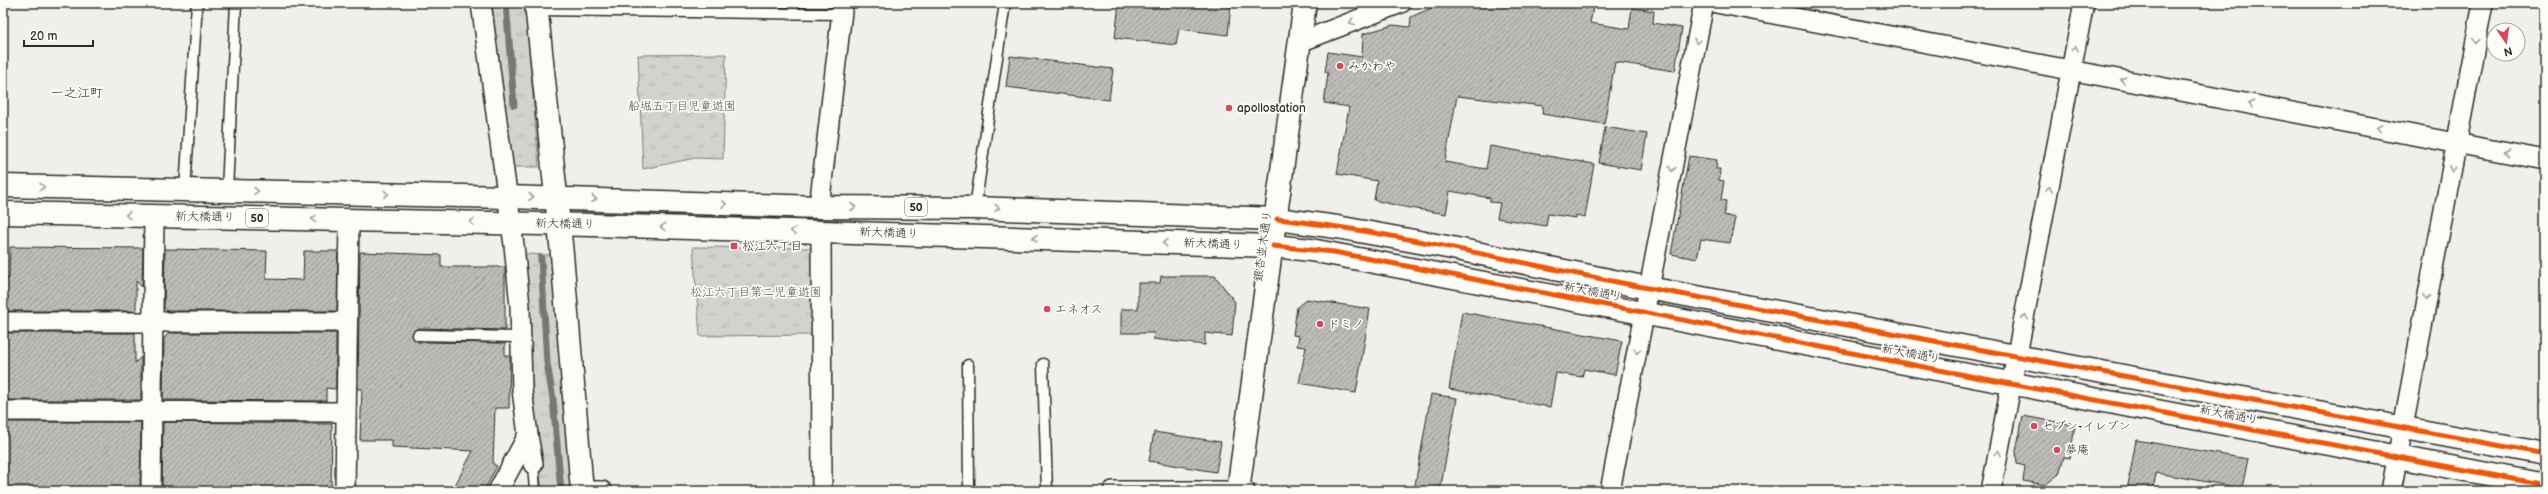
<svg xmlns="http://www.w3.org/2000/svg" width="2548" height="494" viewBox="0 0 2548 494" font-family="'Balsamiq Sans','Klee One',sans-serif">
<style>
.park{fill:url(#park-tufts);stroke:#7f7e7d}
.lines{fill:none;stroke-linecap:round;stroke-linejoin:round}
.stream{stroke:#777775;stroke-width:7}
.building{fill:url(#building-hatch);stroke:#2b2b2b}
.lane-casing{stroke:#2b2b2b;stroke-width:13}
.street-casing{stroke:#2b2b2b;stroke-width:22}
.secondary-casing{stroke:#2b2b2b;stroke-width:25}
.primary-casing{stroke:#2b2b2b;stroke-width:25}
.lane{stroke:#fdfcf7;stroke-width:10}
.street{stroke:#fdfcf7;stroke-width:19}
.secondary{stroke:#fdfcf7;stroke-width:22}
.primary{stroke:#fdfcf7;stroke-width:22}
.cycleway-casing{stroke:#fdfcf7;stroke-width:8}
.cycleway{stroke:#e8590c;stroke-width:5}
.oneway{stroke:#9e9e9b}
.poi-dot{fill:#d1495b;stroke:#fdfcf7;stroke-width:1.5}
.labels{text-anchor:middle;dominant-baseline:central;stroke-width:3.5;stroke-linejoin:round;paint-order:stroke}
.shield{fill:#fdfcf7;stroke:#6a6a68;stroke-width:1}
.shield-label{font-size:11px;font-weight:bold;fill:#2b2b2b}
.poi-label{font-size:12px;fill:#2b2b2b;stroke:#fdfcf7;text-anchor:start}
.park-label{font-size:12px;fill:#555554;stroke:#fdfcf7}
.street-label{font-size:12px;fill:#2b2b2b;stroke:#fdfcf7}
.neighbourhood-label{font-size:13px;fill:#2b2b2b;stroke:#fdfcf7}
</style>
<defs>
<pattern id="park-tufts" width="24" height="20" patternUnits="userSpaceOnUse"><rect width="24" height="20" fill="#d3d2cf"/><path d="M3 7l-1-3M5 7V3M7 7l1-3M15 17l-1-3M17 17v-4M19 17l1-3" fill="none" stroke="#b5b4b2"/></pattern>
<pattern id="building-hatch" width="6" height="6" patternUnits="userSpaceOnUse"><rect width="6" height="6" fill="#bdbcb8"/><path d="M-1 1l2-2M0 6l6-6M5 7l2-2" fill="none" stroke="#9a9996"/></pattern>
</defs>
<rect width="100%" height="100%" fill="#f0efeb"/>
<filter id="ink" filterUnits="userSpaceOnUse"><feTurbulence type="fractalNoise" baseFrequency=".025" numOctaves="2"/><feDisplacementMap in="SourceGraphic" scale="8" xChannelSelector="R" yChannelSelector="G"/><feConvolveMatrix kernelMatrix="1 2 1 2 8 2 1 2 1" color-interpolation-filters="sRGB"/></filter>
<g filter="url(#ink)">
<g class="park">
<polygon points="492,3 525,3 539,167 510,167"/>
<polygon points="726,54 723,159 695,158 643,169 638,55"/>
<polygon points="693,247 816,248 817,335 700,336"/>
<polygon points="524,254 551,255 573,491 542,491 535,417 531,391"/>
</g>
<g class="lines">
<g class="stream">
<polyline points="506,3 514,105"/>
<polyline points="541,258 547,363 553,399 561,491"/>
</g>
</g>
<g class="building">
<polygon points="1119,3 1231,3 1228,35 1179,29 1176,45 1115,38"/>
<polygon points="1442,3 1594,3 1590,23 1629,29 1632,8 1654,11 1653,23 1682,28 1675,71 1615,62 1604,124 1542,114 1543,106 1457,96 1445,162 1486,169 1490,146 1594,164 1585,217 1576,215 1576,218 1548,214 1546,226 1497,218 1500,203 1490,202 1490,198 1450,191 1446,214 1399,206 1374,200 1377,181 1337,174 1349,107 1324,103 1328,73 1325,72 1328,52 1362,57 1363,34 1393,25 1410,27 1411,17"/>
<polygon points="1010,56 1113,69 1109,100 1006,87"/>
<polygon points="1605,127 1647,134 1641,170 1599,163"/>
<polygon points="1689,156 1717,160 1716,169 1720,169 1719,180 1724,181 1721,200 1726,201 1724,215 1735,218 1730,243 1701,239 1697,259 1671,254"/>
<polygon points="10,247 143,248 142,287 136,281 136,311 4,311 5,278 9,278"/>
<polygon points="165,249 267,251 266,279 303,280 304,251 338,251 337,311 167,311 164,308"/>
<polygon points="360,252 441,255 441,267 505,267 505,330 418,328 412,334 413,338 418,342 505,343 505,356 510,356 509,408 495,408 493,464 497,466 484,491 452,491 473,451 392,447 392,440 360,440 362,389 358,389"/>
<polygon points="1161,276 1215,276 1235,302 1232,336 1205,333 1205,345 1153,339 1154,333 1121,333 1121,309 1138,309 1138,283 1160,283"/>
<polygon points="1307,299 1370,309 1356,393 1299,383 1306,347 1297,346 1299,336 1293,335 1297,307"/>
<polygon points="1462,312 1622,341 1615,375 1584,369 1582,377 1556,373 1550,407 1449,389"/>
<polygon points="4,333 135,333 135,363 141,357 141,400 3,400"/>
<polygon points="169,333 336,333 336,389 326,388 326,401 163,400 164,338"/>
<polygon points="1431,394 1457,398 1440,491 1414,491"/>
<polygon points="2023,416 2075,425 2070,458 2064,457 2059,474 2045,485 2023,481 2025,466 2017,464 2016,451"/>
<polygon points="3,422 141,422 140,490 15,491 15,489 4,489"/>
<polygon points="163,422 332,424 331,491 162,490"/>
<polygon points="1154,432 1221,442 1216,472 1149,461"/>
<polygon points="2136,440 2248,459 2242,488 2156,473 2153,491 2127,491"/>
</g>
<g class="lines">
<defs>
<g id="lane">
<polyline points="536,10 841,14"/>
<polyline points="185,190 197,3"/>
<polyline points="227,190 236,3"/>
<polyline points="975,208 1005,3"/>
<polyline points="418,335 521,337"/>
<polyline points="1043,364 1047,491"/>
<polyline points="968,365 969,491"/>
<polyline points="533,464 535,491"/>
</g>
<g id="street">
<polyline points="481,3 514,245 520,306 522,390 528,435 498,491"/>
<polyline points="1716,3 2545,160"/>
<polyline points="1300,42 1401,3"/>
<polyline points="819,207 843,3"/>
<polyline points="821,231 822,491"/>
<polyline points="3,322 346,322"/>
<polyline points="3,411 344,412"/>
<polyline points="528,435 533,464"/>
<polyline points="151,491 154,216"/>
<polyline points="345,491 349,220"/>
<polyline points="582,491 602,491"/>
<polyline points="1113,491 1245,491"/>
<polyline points="1610,491 1704,3"/>
<polyline points="1991,491 2084,3"/>
<polyline points="2391,491 2483,3"/>
</g>
<g id="secondary">
<polyline points="536,3 562,254 582,491"/>
<polyline points="1238,491 1305,3"/>
</g>
<g id="primary">
<polyline points="3,186 507,197 819,207 975,208 1277,219 1337,227 1447,247 1648,288 2545,454"/>
<polyline points="3,213 593,225 1273,246 1311,250 2545,485"/>
</g>
</defs>
<use href="#lane" class="lane-casing"/>
<use href="#street" class="street-casing"/>
<use href="#secondary" class="secondary-casing"/>
<use href="#primary" class="primary-casing"/>
<use href="#lane" class="lane"/>
<use href="#street" class="street"/>
<use href="#secondary" class="secondary"/>
<use href="#primary" class="primary"/>
<defs>
<g id="cycleway">
<path d="M1277,219C1406,233 1532,267 1659,290C1955,344 2250,400 2545,454"/>
<polyline points="1273,246 1334,252 2011,384 2545,485"/>
</g>
</defs>
<use href="#cycleway" class="cycleway-casing"/>
<use href="#cycleway" class="cycleway"/>
</g>
<defs><path id="oneway-chevron" d="M-2-3.5L2.5 0L-2 3.5" fill="none" stroke-width="1.6" stroke-linecap="round" stroke-linejoin="round"/></defs>
<g class="oneway">
<use href="#oneway-chevron" transform="translate(1352 22) rotate(159)"/>
<use href="#oneway-chevron" transform="translate(1697 41) rotate(101)"/>
<use href="#oneway-chevron" transform="translate(2476 41) rotate(101)"/>
<use href="#oneway-chevron" transform="translate(2075 48) rotate(-79)"/>
<use href="#oneway-chevron" transform="translate(2123 80) rotate(-169)"/>
<use href="#oneway-chevron" transform="translate(2251 104) rotate(-169)"/>
<use href="#oneway-chevron" transform="translate(2379 128) rotate(-169)"/>
<use href="#oneway-chevron" transform="translate(2507 152) rotate(-169)"/>
<use href="#oneway-chevron" transform="translate(1672 169) rotate(101)"/>
<use href="#oneway-chevron" transform="translate(2452 169) rotate(101)"/>
<use href="#oneway-chevron" transform="translate(42 187) rotate(1)"/>
<use href="#oneway-chevron" transform="translate(2049 189) rotate(-79)"/>
<use href="#oneway-chevron" transform="translate(256 191) rotate(1)"/>
<use href="#oneway-chevron" transform="translate(386 194) rotate(1)"/>
<use href="#oneway-chevron" transform="translate(531 197) rotate(2)"/>
<use href="#oneway-chevron" transform="translate(594 199) rotate(2)"/>
<use href="#oneway-chevron" transform="translate(724 204) rotate(2)"/>
<use href="#oneway-chevron" transform="translate(853 207)"/>
<use href="#oneway-chevron" transform="translate(997 208) rotate(2)"/>
<use href="#oneway-chevron" transform="translate(128 215) rotate(-179)"/>
<use href="#oneway-chevron" transform="translate(314 219) rotate(-179)"/>
<use href="#oneway-chevron" transform="translate(472 222) rotate(-179)"/>
<use href="#oneway-chevron" transform="translate(663 227) rotate(-178)"/>
<use href="#oneway-chevron" transform="translate(793 231) rotate(-178)"/>
<use href="#oneway-chevron" transform="translate(1035 238) rotate(-178)"/>
<use href="#oneway-chevron" transform="translate(1165 243) rotate(-178)"/>
<use href="#oneway-chevron" transform="translate(2427 297) rotate(101)"/>
<use href="#oneway-chevron" transform="translate(2025 317) rotate(-79)"/>
<use href="#oneway-chevron" transform="translate(1637 351) rotate(101)"/>
<use href="#oneway-chevron" transform="translate(1998 453) rotate(-79)"/>
</g>
</g>
<g class="poi-dot">
<circle cx="1340" cy="66" r="4"/>
<circle cx="1229" cy="108" r="4"/>
<rect x="730" y="242" width="8" height="8" rx="2"/>
<circle cx="1047" cy="309" r="4"/>
<circle cx="1320" cy="324" r="4"/>
<circle cx="2034" cy="426" r="4"/>
<circle cx="2057" cy="450" r="4"/>
</g>
<g class="labels">
<g class="shield">
<rect x="905" y="198" width="22" height="18" rx="3"/>
<rect x="246" y="209" width="22" height="18" rx="3"/>
</g>
<g class="shield-label">
<text x="916" y="207">50</text>
<text x="257" y="218">50</text>
</g>
<g class="poi-label">
<text x="1348" y="66">みかわや</text>
<text x="1237" y="108">apollostation</text>
<text x="742" y="246">松江六丁目</text>
<text x="1055" y="309">エネオス</text>
<text x="1328" y="324">ドミノ</text>
<text x="2042" y="426">セブン-イレブン</text>
<text x="2065" y="450">夢庵</text>
</g>
<g class="park-label">
<text x="682" y="106">船堀五丁目児童遊園</text>
<text x="756" y="292">松江六丁目第二児童遊園</text>
</g>
<g class="street-label">
<text transform="translate(205 217) rotate(1)">新大橋通り</text>
<text transform="translate(565 224) rotate(1)">新大橋通り</text>
<text transform="translate(889 233) rotate(2)">新大橋通り</text>
<text transform="translate(1213 244) rotate(2)">新大橋通り</text>
<text transform="translate(1263 246) rotate(-82)">銀杏並木通り</text>
<text transform="translate(1593 292) rotate(11)">新大橋通り</text>
<text transform="translate(1911 354) rotate(11)">新大橋通り</text>
<text transform="translate(2229 415) rotate(11)">新大橋通り</text>
</g>
<g class="neighbourhood-label">
<text x="77" y="93">一之江町</text>
</g>
</g>
<rect width="2548" height="494" fill="none" stroke="#fdfcf7" stroke-width="16"/>
<rect x="8" y="8" width="2532" height="478" fill="none" stroke="#2b2b2b" stroke-width="1.5" filter="url(#ink)"/>
<g transform="translate(2506 42) rotate(167)"><circle r="19" fill="#fdfcf7" stroke="#a9a8a5"/>
<path d="M0-3L7 15L0 10L-7 15Z" fill="#d1495b"/>
<text y="-6" font-size="11" font-weight="bold" text-anchor="middle" fill="#2b2b2b">N</text>
</g>
<path d="M24 40v6h69v-6" fill="none" stroke="#2b2b2b" stroke-width="2"/>
<text x="30" y="40" font-size="12" fill="#2b2b2b" stroke="#fdfcf7" stroke-width="3" paint-order="stroke">20 m</text>
</svg>
